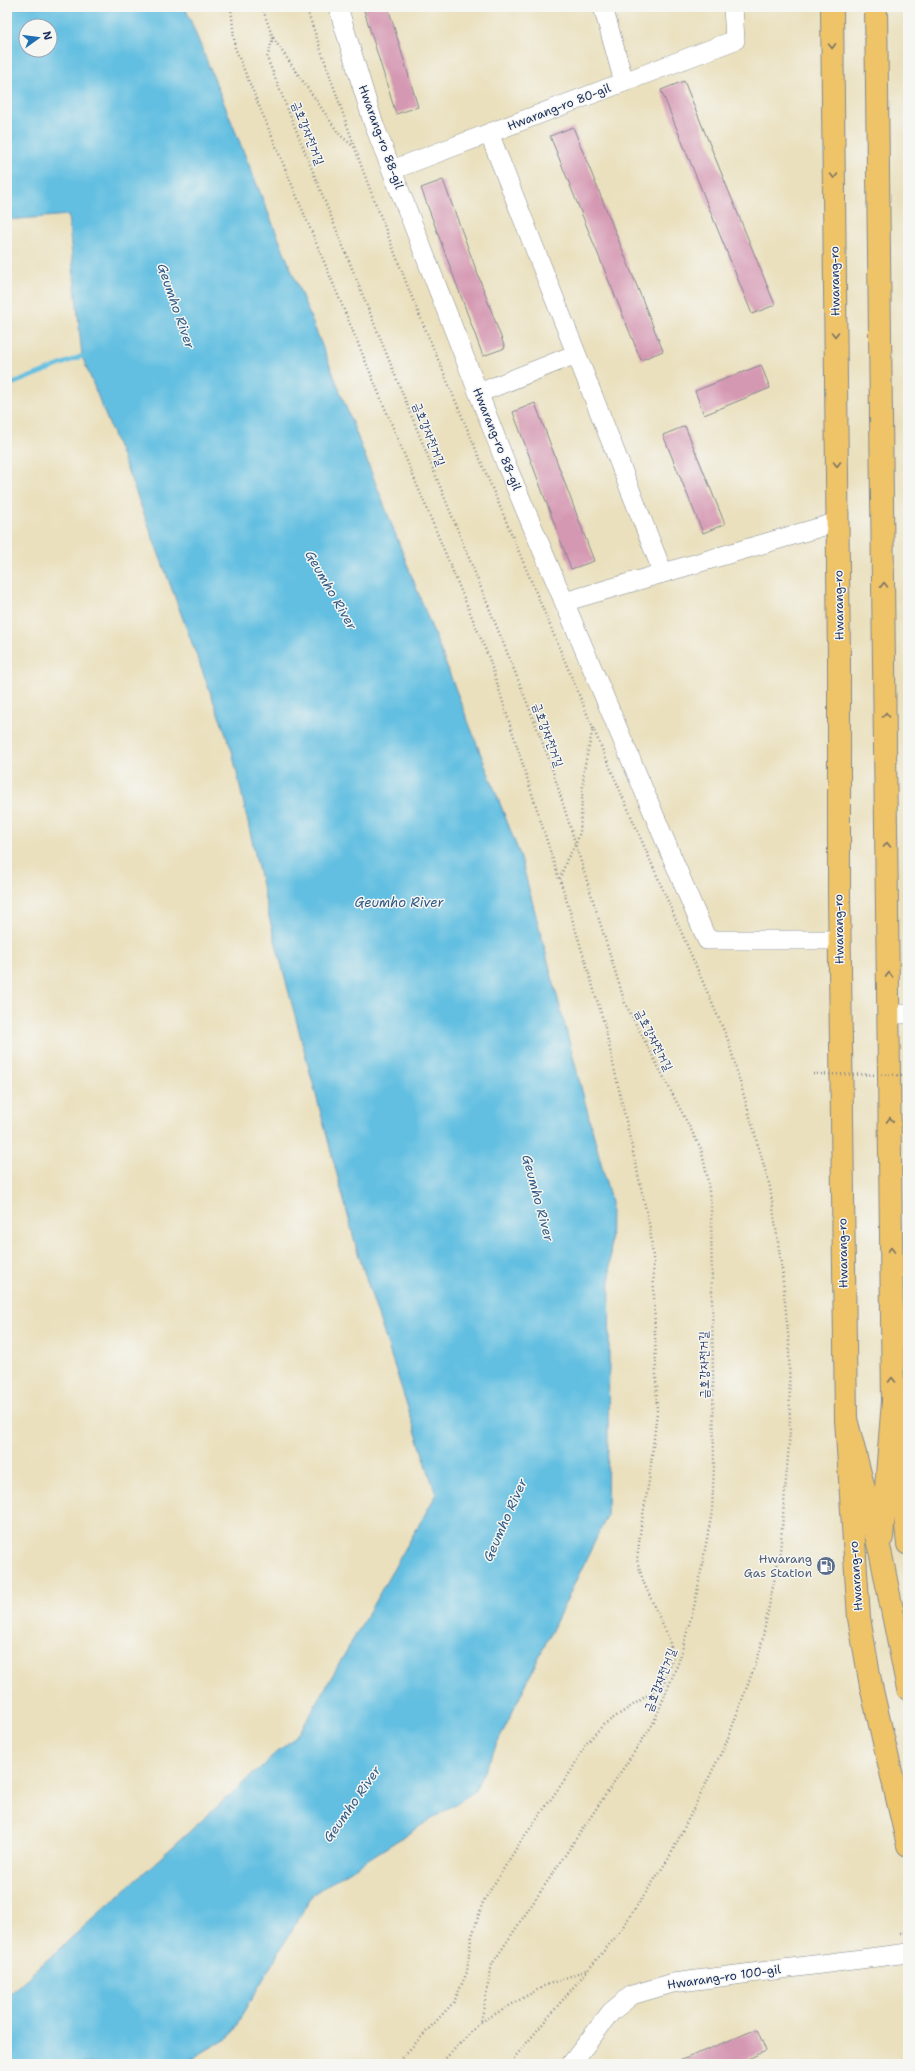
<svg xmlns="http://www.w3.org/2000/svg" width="915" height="2071" viewBox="0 0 915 2071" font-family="'Shantell Sans','Poor Story',sans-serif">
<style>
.water{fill:#63bfe1;stroke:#3f77a0;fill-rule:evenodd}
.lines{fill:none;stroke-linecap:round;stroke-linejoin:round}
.stream{stroke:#63bfe1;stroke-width:4.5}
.building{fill:#d598b2}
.minor-casing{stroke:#82888e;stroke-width:20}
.major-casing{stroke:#82888e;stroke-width:24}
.highway-casing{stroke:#82888e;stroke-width:24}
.path{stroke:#82888e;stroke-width:2.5;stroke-dasharray:1 3;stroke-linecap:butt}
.minor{stroke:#fff;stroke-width:19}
.major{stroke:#efc469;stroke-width:22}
.highway{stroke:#efc469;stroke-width:22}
.path-bridge{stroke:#82888e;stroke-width:2.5;stroke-dasharray:1 3;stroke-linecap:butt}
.oneway{stroke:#7a7263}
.labels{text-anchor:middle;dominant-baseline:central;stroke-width:3;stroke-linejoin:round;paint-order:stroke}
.street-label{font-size:12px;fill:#1b2f5e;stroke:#f6f6f2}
.service-label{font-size:12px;fill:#4e5e75;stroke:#f6f6f2;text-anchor:end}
.water-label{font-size:13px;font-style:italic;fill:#315a85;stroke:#f6f6f2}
</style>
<rect width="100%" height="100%" fill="#f6f6f2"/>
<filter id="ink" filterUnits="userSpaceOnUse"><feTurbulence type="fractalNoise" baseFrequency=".025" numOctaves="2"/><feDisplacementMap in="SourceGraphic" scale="8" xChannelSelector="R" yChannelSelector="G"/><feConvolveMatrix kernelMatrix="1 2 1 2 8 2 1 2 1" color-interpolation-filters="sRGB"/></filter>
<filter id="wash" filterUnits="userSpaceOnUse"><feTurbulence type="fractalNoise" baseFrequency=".012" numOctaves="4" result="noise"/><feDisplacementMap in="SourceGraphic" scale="16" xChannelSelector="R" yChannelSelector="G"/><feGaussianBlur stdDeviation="0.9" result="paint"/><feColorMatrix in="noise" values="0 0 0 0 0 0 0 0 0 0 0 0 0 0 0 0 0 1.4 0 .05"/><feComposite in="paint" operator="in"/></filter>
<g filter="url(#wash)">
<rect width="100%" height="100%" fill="#eae0bd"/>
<path class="water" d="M7,7H185L327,358L520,855L611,1201L607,1516L474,1792L313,1894L230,2036L183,2064H7V1996L300,1732L436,1495L357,1250L270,921L232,751L134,487L82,356L68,215L7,220ZM26,26H50V50H26Z"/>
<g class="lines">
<polyline class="stream" points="7,386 87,354"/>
</g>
<g id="blocks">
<g class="building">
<polygon points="363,7 388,7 418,107 396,114"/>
<polygon points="684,81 775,305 752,314 661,90"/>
<polygon points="573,127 663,351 641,360 550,136"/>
<polygon points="443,180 505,348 483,356 421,188"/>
<polygon points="761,365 770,388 704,415 695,391"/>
<polygon points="535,403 594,561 571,569 513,412"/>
<polygon points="685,426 725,524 703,533 663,435"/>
<polygon points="757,2029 766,2051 736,2064 672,2064"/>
</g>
</g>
</g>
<g filter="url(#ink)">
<use href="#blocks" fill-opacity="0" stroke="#82888e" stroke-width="1"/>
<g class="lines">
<defs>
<g id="minor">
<polyline points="338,7 373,122 506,464 707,940 839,940"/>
<polyline points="603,7 624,82"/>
<polyline points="489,133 663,573"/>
<polyline points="392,170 735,40 733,7"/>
<polyline points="479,393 576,354"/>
<polyline points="564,602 838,522"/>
<polyline points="889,1014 908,1014"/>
<polyline points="571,2064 611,2012 632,1995 673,1983 908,1953"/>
</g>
<g id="major">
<polyline points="832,7 839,660 839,893 846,1419 859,1618 871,1686 908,1845"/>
<polyline points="876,7 893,1401 908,1544"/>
</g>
<g id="highway">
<polyline points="846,1419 881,1555 908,1689"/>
<polyline points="882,1537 893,1401"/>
</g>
</defs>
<use href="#minor" class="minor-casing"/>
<use href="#major" class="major-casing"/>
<use href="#highway" class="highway-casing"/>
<g class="path">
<polyline points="231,7 235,48 489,658 559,879"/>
<polyline points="262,7 273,38 267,58 517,677 549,759 625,1003 701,1149 707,1175 711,1207 714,1465 712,1512 695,1603 679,1661 653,1724 492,1964 481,2022 440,2064"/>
<polyline points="306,7 363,171 411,295 593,728 728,1040 770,1187 782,1270 789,1344 790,1431 780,1552 760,1651 727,1741 669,1858 618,1934 509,2064"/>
<polyline points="273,38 340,135 354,147"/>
<polyline points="900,1933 908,1932"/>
<polyline points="481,2022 544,1986 586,1970"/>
<polyline points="396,2064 454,2002 467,1972 471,1939 483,1902 519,1844 571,1771 586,1744 603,1725 663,1685 673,1657 669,1639 643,1581 637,1560 641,1526 649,1481 657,1412 653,1257 650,1228 604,1023 560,879 567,859 576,844 580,832 584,769 593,728"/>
</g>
<use href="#minor" class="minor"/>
<use href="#major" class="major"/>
<use href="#highway" class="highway"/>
<polyline class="path-bridge" points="813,1074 908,1075"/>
</g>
<defs><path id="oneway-chevron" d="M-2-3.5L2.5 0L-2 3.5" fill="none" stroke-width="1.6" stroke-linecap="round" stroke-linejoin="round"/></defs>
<g class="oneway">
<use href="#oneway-chevron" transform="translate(832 46) rotate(89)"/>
<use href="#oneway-chevron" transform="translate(834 176) rotate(89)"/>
<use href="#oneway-chevron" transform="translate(835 334) rotate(89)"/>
<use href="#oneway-chevron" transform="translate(837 464) rotate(89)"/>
<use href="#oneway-chevron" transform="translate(884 585) rotate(-91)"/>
<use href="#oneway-chevron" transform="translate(886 715) rotate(-91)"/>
<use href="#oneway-chevron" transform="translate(887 845) rotate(-91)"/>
<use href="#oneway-chevron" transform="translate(889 975) rotate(-91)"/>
<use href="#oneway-chevron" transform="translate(890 1120) rotate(-91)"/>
<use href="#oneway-chevron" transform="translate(891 1250) rotate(-91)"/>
<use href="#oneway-chevron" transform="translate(892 1380) rotate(-91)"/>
</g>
</g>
<defs>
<symbol id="fuel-disc" viewBox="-11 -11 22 22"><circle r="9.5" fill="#5c6f8a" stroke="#f6f6f2"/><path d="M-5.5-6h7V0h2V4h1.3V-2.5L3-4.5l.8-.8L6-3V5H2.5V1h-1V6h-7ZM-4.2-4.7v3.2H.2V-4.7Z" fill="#fff"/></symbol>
</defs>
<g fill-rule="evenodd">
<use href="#fuel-disc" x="815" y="1555" width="22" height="22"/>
</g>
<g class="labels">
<g class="street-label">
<text transform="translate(559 107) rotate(-21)">Hwarang-ro 80-gil</text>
<text transform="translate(308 133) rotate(68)">금호강자전거길</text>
<text transform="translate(381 137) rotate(70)">Hwarang-ro 88-gil</text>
<text transform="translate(835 281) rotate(-91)">Hwarang-ro</text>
<text transform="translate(429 434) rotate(68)">금호강자전거길</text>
<text transform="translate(497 439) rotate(68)">Hwarang-ro 88-gil</text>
<text transform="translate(839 605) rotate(-91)">Hwarang-ro</text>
<text transform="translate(548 735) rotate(70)">금호강자전거길</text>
<text transform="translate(839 929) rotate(-91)">Hwarang-ro</text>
<text transform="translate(654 1040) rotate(63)">금호강자전거길</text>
<text transform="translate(843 1253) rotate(-91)">Hwarang-ro</text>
<text transform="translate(704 1365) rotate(-91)">금호강자전거길</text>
<text transform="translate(856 1576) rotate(-94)">Hwarang-ro</text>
<text transform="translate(660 1680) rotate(-69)">금호강자전거길</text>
<text transform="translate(724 1977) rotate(-8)">Hwarang-ro 100-gil</text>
</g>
<g class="service-label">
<text x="812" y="1559">Hwarang<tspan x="812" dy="14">Gas Station</tspan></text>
</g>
<g class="water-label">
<text transform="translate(176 306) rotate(71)">Geumho River</text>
<text transform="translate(331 590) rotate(60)">Geumho River</text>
<text x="399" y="902">Geumho River</text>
<text transform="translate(538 1198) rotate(75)">Geumho River</text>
<text transform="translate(505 1520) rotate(-66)">Geumho River</text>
<text transform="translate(352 1804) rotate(-55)">Geumho River</text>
</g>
</g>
<rect width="915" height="2071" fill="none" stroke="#f6f6f2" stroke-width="24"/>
<g transform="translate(38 38) rotate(76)"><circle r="19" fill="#f6f6f2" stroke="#9ea6b7"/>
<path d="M0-3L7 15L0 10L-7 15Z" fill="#1f6fb2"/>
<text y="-6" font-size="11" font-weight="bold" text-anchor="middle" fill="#1b2f5e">N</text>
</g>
</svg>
